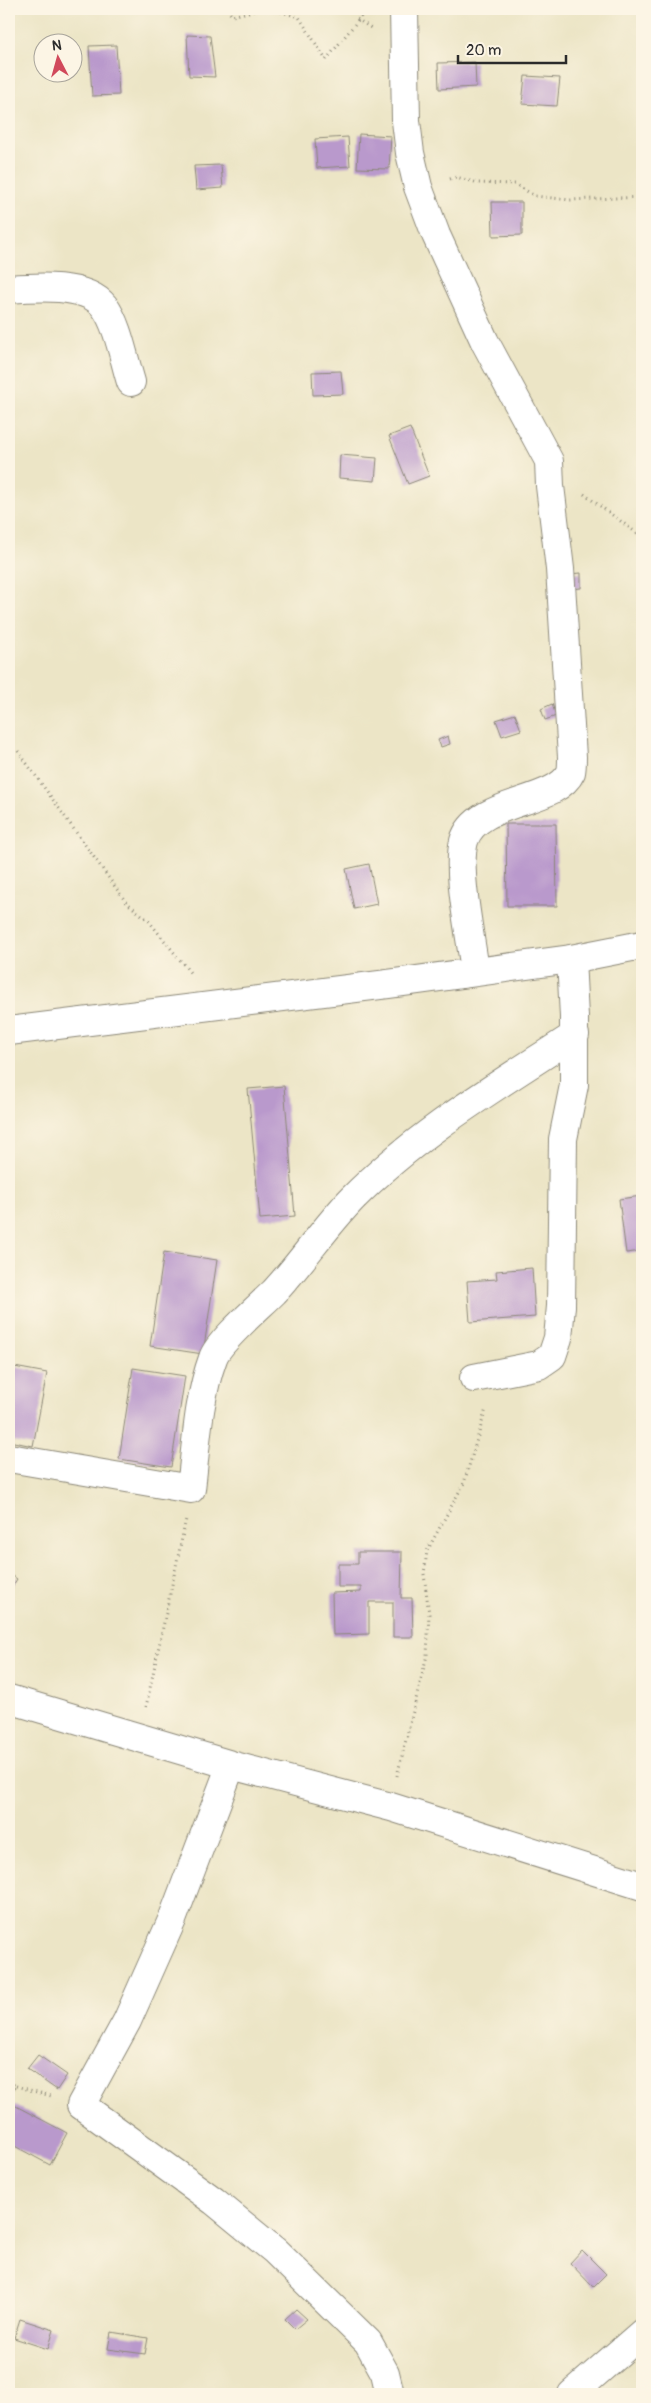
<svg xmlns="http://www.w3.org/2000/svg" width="651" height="2403" viewBox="0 0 651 2403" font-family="Pangolin,sans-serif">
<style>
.building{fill:#b999cc}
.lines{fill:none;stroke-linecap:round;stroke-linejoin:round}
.minor-casing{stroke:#8c8878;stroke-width:30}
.path{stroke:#8c8878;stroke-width:3;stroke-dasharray:1 4;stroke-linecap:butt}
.minor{stroke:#fff;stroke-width:28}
</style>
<rect width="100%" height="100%" fill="#fcf5e5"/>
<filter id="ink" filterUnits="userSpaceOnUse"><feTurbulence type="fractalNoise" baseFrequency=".02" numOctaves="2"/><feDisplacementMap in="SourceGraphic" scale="10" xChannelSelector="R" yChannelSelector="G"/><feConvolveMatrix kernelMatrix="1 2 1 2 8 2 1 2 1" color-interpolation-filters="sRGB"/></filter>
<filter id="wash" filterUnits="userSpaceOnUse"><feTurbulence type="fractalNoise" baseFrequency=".0096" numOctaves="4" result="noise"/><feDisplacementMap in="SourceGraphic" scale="20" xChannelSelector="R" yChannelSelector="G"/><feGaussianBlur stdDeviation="1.12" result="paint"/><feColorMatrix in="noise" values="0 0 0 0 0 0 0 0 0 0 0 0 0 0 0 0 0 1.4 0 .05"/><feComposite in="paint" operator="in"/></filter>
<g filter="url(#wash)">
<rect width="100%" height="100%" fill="#ece5c6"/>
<g id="blocks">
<g class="building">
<polygon points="187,35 210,36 215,77 189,76"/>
<polygon points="116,45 119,95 92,96 89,46"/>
<polygon points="475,62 476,87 439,89 438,63"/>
<polygon points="525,76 560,78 557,106 522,104"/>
<polygon points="359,134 391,136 389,169 357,168"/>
<polygon points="348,137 350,166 317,168 315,139"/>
<polygon points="221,165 223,188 196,190 194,166"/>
<polygon points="492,202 522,202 522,235 493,236"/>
<polygon points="341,371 343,394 313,395 312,372"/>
<polygon points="410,428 429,476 408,484 389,436"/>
<polygon points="340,455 377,458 375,481 339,478"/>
<polygon points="581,573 581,588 569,589 568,574"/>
<polygon points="552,704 556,716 545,720 541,709"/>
<polygon points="515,714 521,730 502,736 496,720"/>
<polygon points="448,736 450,744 441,747 438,740"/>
<polygon points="506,824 556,824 557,906 507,906"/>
<polygon points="369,864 377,904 354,909 346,869"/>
<polygon points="284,1086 295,1216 260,1219 248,1089"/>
<polygon points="642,1196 642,1251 626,1253 619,1199"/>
<polygon points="164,1252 217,1260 203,1354 150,1346"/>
<polygon points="532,1268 535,1317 470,1322 467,1281 497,1279 496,1271"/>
<polygon points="9,1366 47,1373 33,1446 9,1441"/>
<polygon points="133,1368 185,1376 171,1467 119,1459"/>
<polygon points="358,1552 402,1552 401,1598 412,1598 413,1637 393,1637 393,1602 369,1602 369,1634 333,1635 332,1593 361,1592 361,1587 338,1587 338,1564 358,1564"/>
<polygon points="9,1573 17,1579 9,1592"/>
<polygon points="38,2055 67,2075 57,2090 27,2069"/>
<polygon points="14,2105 67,2133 50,2165 9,2143 9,2115"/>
<polygon points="582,2250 606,2274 593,2287 570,2263"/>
<polygon points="296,2309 307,2319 295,2329 285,2319"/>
<polygon points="20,2319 54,2330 48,2349 14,2338"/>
<polygon points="111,2332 148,2338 145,2354 108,2349"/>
</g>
</g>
</g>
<g filter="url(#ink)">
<use href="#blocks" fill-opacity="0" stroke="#8c8878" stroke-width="1"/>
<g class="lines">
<defs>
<g id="minor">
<path d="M404,9L406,121L410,153L418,187L436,235L485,342L549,461L550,486L560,569L572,757C572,761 572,768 571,772C556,805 476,799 464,841C456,871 471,938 475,971"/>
<path d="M9,289C35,287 86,283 104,306C118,324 124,360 131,382"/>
<polyline points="9,1031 388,984 571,959 642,945"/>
<polyline points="474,1378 539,1365 552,1356 558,1338 561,1306 563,1139 574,1085 574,1017 571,959"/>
<path d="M9,1458L191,1489C196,1446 198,1399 213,1358C218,1342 260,1306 274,1292C302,1262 324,1228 352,1199C417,1133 497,1086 575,1035"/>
<polyline points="9,1699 231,1765 391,1807 642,1886"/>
<polyline points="231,1765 172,1920 127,2021 81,2105 214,2201 275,2251 368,2342 385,2373 390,2394"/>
<polyline points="572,2394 642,2333"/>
</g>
</defs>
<use href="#minor" class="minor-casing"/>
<g class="path">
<polyline points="227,9 232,16 261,9"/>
<polyline points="271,9 299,17 326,60 367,9"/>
<polyline points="357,19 371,28"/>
<polyline points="450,179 456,177 478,183 515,184 535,196 570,200 642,197"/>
<polyline points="584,494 642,537"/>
<polyline points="18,751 126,902 148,920 192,975"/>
<polyline points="146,1707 186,1519"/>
<polyline points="397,1776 427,1655 429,1614 424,1574 427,1551 464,1483 486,1409"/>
<polyline points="9,2082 16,2086 9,2094"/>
<polyline points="16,2086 51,2096"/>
</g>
<use href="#minor" class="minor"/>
</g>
</g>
<rect width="651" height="2403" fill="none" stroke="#fcf5e5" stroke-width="30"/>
<g transform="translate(58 58) rotate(354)"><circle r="24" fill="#fcf5e5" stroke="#a8a49b"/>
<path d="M0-4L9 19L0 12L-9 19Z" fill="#d1495b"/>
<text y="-8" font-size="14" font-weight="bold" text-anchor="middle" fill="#2b2b2b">N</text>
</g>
<path d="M458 55v8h108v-8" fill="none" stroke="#2b2b2b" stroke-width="2.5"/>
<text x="466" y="55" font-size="15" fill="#2b2b2b" stroke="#fcf5e5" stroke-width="4" paint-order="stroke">20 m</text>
</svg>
